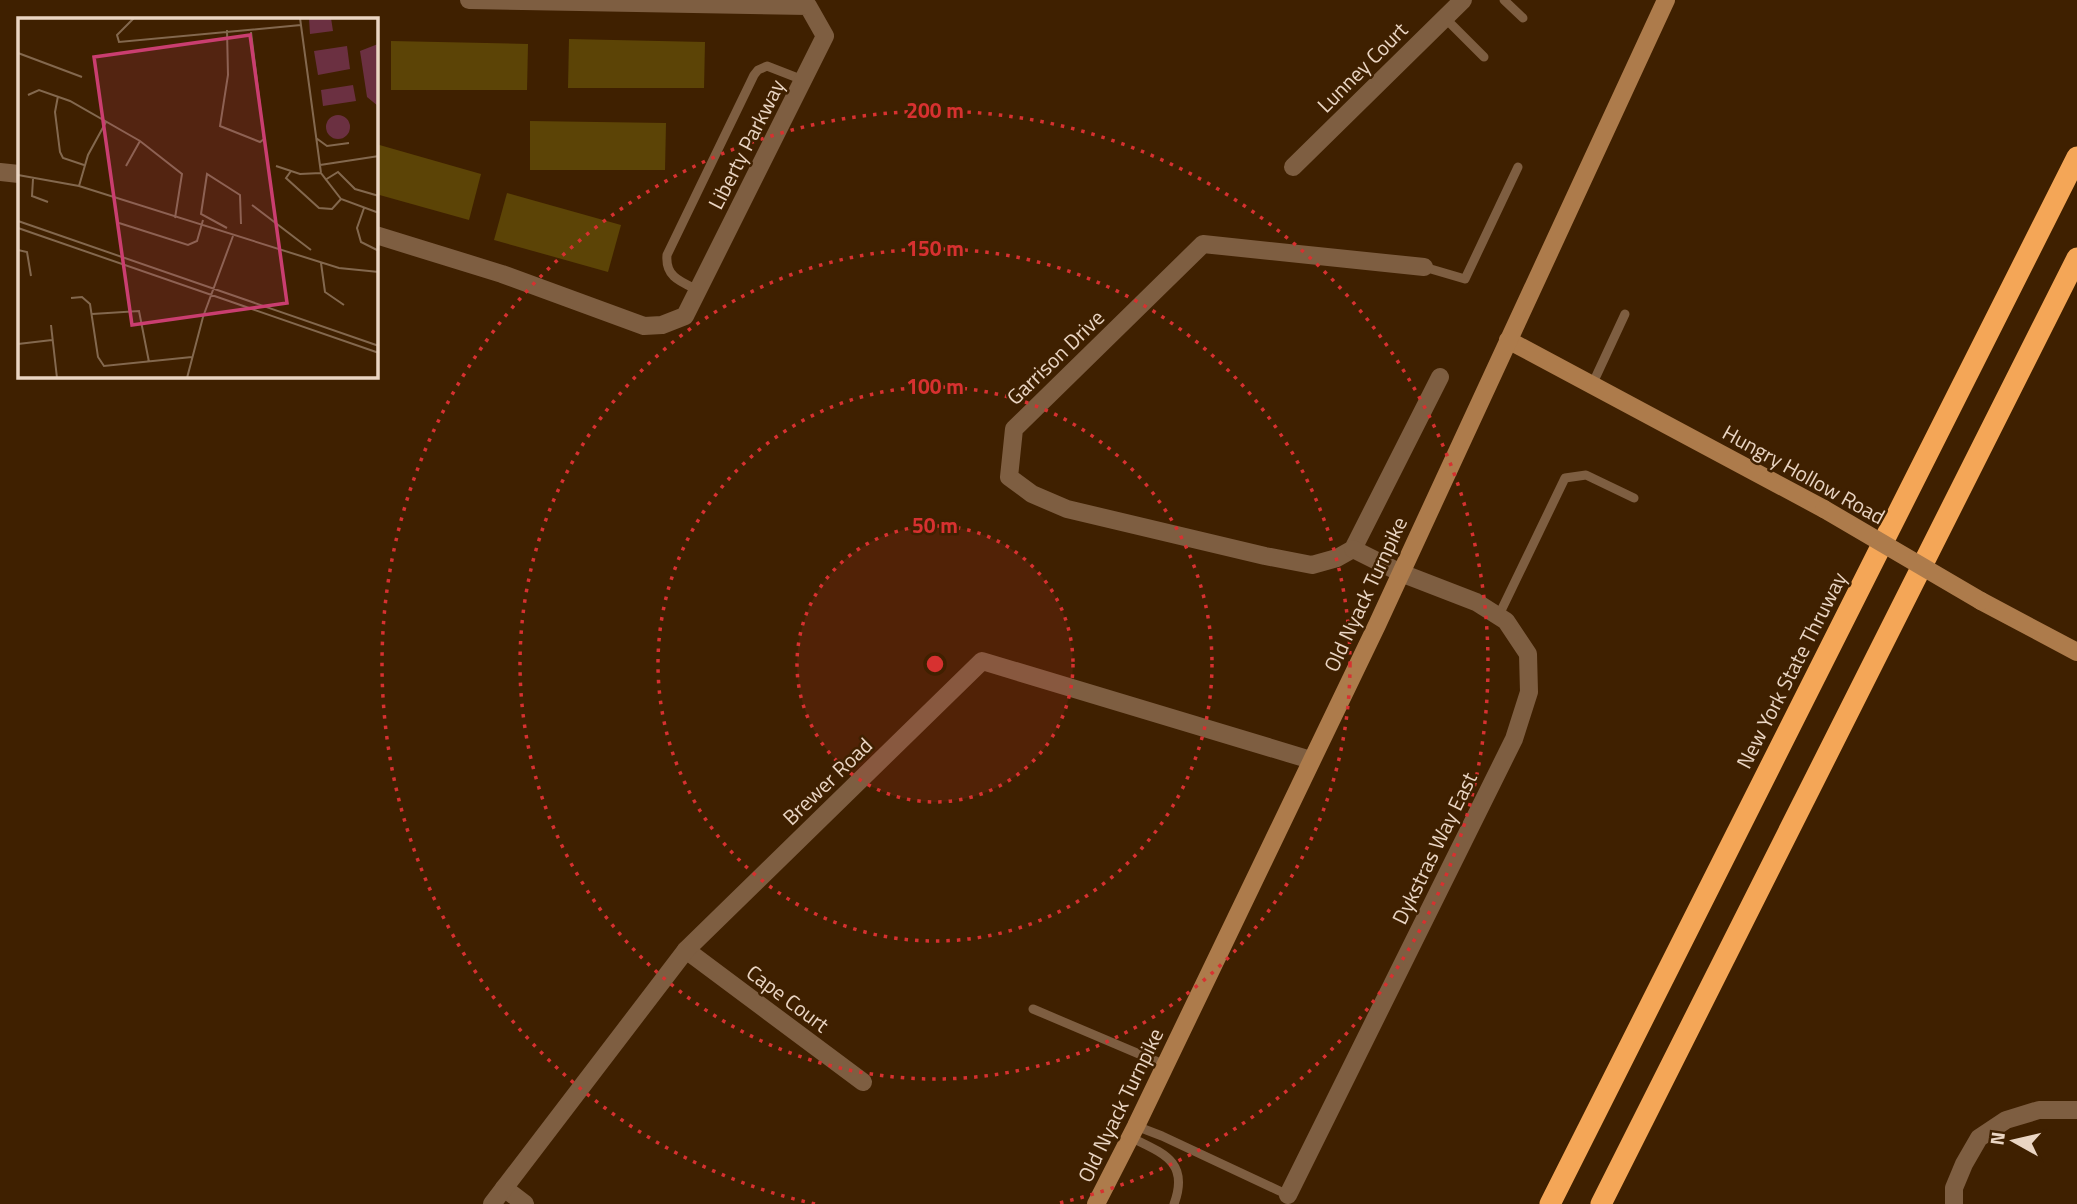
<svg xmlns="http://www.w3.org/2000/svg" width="2077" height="1204" viewBox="0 0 2077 1204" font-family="'Titillium Web',sans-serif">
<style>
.building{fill:#5c4406}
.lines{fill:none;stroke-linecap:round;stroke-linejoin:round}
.lane{stroke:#7e5e41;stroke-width:9}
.street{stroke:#7e5e41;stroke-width:18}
.secondary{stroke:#ad7b4b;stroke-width:18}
.highway{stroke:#f4a657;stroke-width:21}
.secondary-bridge{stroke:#ad7b4b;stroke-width:18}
.ring{fill:none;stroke:#d73130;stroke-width:3.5;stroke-dasharray:3.5 7}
.labels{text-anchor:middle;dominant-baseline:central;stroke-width:5;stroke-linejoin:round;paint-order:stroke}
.street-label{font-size:21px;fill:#ead5c3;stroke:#3f2000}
.inset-road{fill:none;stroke:#83684e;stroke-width:2}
.view{fill:#ca3e70;fill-opacity:0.15;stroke:#ca3e70;stroke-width:3.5}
.inset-edge{fill:none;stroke:#ead5c3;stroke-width:3.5}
.centre{fill:#d73130;stroke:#3f2000;stroke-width:3.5}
.ring-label{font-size:21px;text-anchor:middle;font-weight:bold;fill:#d73130;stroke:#3f2000;stroke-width:5;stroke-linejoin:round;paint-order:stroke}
</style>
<rect width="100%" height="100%" fill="#3f2000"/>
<g class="building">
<polygon points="569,39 705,42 704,88 568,88"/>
<polygon points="391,41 528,44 527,90 391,90"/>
<polygon points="530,121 666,123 665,170 530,170"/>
<polygon points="376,144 481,174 469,220 376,194"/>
<polygon points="507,193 621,225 608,272 494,240"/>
</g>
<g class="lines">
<g class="lane">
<polyline points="1504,0 1523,18"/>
<polyline points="1445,18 1484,57"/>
<polyline points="1424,267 1465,279 1518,167"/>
<path d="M698,290C681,282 665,277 667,255L754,75L758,70L767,66L803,80"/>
<polyline points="1592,385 1625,314"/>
<polyline points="1498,617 1565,478 1586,475 1634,498"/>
<polyline points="1033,1009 1165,1065"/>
<polyline points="1136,1126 1162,1136 1288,1195"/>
<path d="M1130,1137C1162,1153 1190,1161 1174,1204"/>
</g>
<g class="street">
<polyline points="1293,167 1463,0"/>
<polyline points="0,172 19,174"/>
<polyline points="376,235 502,274 644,326 662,325 685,316 825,36 808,6 469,0"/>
<polyline points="1424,267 1203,244 1014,429 1009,477 1032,494 1067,509 1265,556 1312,565 1337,558 1353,549 1440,377"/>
<polyline points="686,950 863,1082"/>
<polyline points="504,1188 525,1204"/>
<polyline points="1288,1195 1514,739 1529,692 1528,654 1506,621 1476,602 1401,573 1353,549"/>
<polyline points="492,1204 686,950 982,661 1311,760"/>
<polyline points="1954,1204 1954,1188 1964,1164 1979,1138 2006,1120 2039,1110 2077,1110"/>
</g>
<g class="secondary">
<polyline points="1508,340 1824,509"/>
<polyline points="1981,601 2077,652"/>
<polyline points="1096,1204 1136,1126 1377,625 1666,0"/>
</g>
<g class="highway">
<polyline points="1550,1204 2077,157"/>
<polyline points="1601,1204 2077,258"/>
</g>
<polyline class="secondary-bridge" points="1824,509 1981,601"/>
</g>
<circle cx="935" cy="664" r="138" fill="#d73130" fill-opacity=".12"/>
<g class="ring">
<circle cx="935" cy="664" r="138"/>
<circle cx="935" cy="664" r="277"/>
<circle cx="935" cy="664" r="415"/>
<path d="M815 1204A553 553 0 1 1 1055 1204"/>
</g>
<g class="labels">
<g class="street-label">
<text transform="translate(1362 67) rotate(-45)">Lunney Court</text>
<text transform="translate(746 144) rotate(-63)">Liberty Parkway</text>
<text transform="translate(1055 357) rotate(-44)">Garrison Drive</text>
<text transform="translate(1804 474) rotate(29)">Hungry Hollow Road</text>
<text transform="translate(1365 594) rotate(-65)">Old Nyack Turnpike</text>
<text transform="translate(1791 670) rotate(-63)">New York State Thruway</text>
<text transform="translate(827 781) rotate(-44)">Brewer Road</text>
<text transform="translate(1434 848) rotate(-64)">Dykstras Way East</text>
<text transform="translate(788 998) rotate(37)">Cape Court</text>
<text transform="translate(1120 1105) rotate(-64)">Old Nyack Turnpike</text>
</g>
</g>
<g transform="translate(18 18)">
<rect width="360" height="360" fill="#3f2000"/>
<path d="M291,0H313L315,13L292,16ZM360,26H361L360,88L349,79L342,33ZM329,28L332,51L300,57L296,33ZM335,67L338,83L305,88L303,72ZM308 109a12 12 0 1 1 24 0a12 12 0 1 1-24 0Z" fill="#6b3041"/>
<path class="inset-road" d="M116,0L99,17L101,24L283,7M282,0L303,155L323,181L361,195M209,12L210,57L202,108L242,124L246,121L233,14M0,35L64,59M10,77L21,72L52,83L122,123L164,156L157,200M40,78L37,94L42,134L45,140L66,147M298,120L309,128L331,125M302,147L361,138M108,148L122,123M258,148L282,156L303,155M273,153L268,160L301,190L314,191L323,181M0,157L61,168L321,250L361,254M15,161L14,178L30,184M307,162L320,154L337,171L361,178M61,168L70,137L88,104M234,187L293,232M346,190L339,210L343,224L361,233M0,203L361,328M101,205L170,227L179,223L185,202M0,210L361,335M209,210L183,196L189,156L222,177L223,206M0,232L9,234L13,258M303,245L307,274L326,287M53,280L64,279L72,286L80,339L86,348L174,339M74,296L121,293L131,344M33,307L39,360M0,326L34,322M169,360L185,299L215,218"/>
<path class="view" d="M232,17L269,285L114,307L76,39Z"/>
<rect width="360" height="360" class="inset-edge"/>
</g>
<circle cx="935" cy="664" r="10" class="centre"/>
<g class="ring-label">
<text x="935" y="118">200 m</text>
<text x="935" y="256">150 m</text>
<text x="935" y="394">100 m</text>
<text x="935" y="533">50 m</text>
</g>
<g transform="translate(2014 1141) rotate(278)" stroke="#3f2000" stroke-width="5" paint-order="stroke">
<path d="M0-5L12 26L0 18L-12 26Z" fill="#ead5c3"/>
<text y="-10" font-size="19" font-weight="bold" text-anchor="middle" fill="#ead5c3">N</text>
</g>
</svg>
